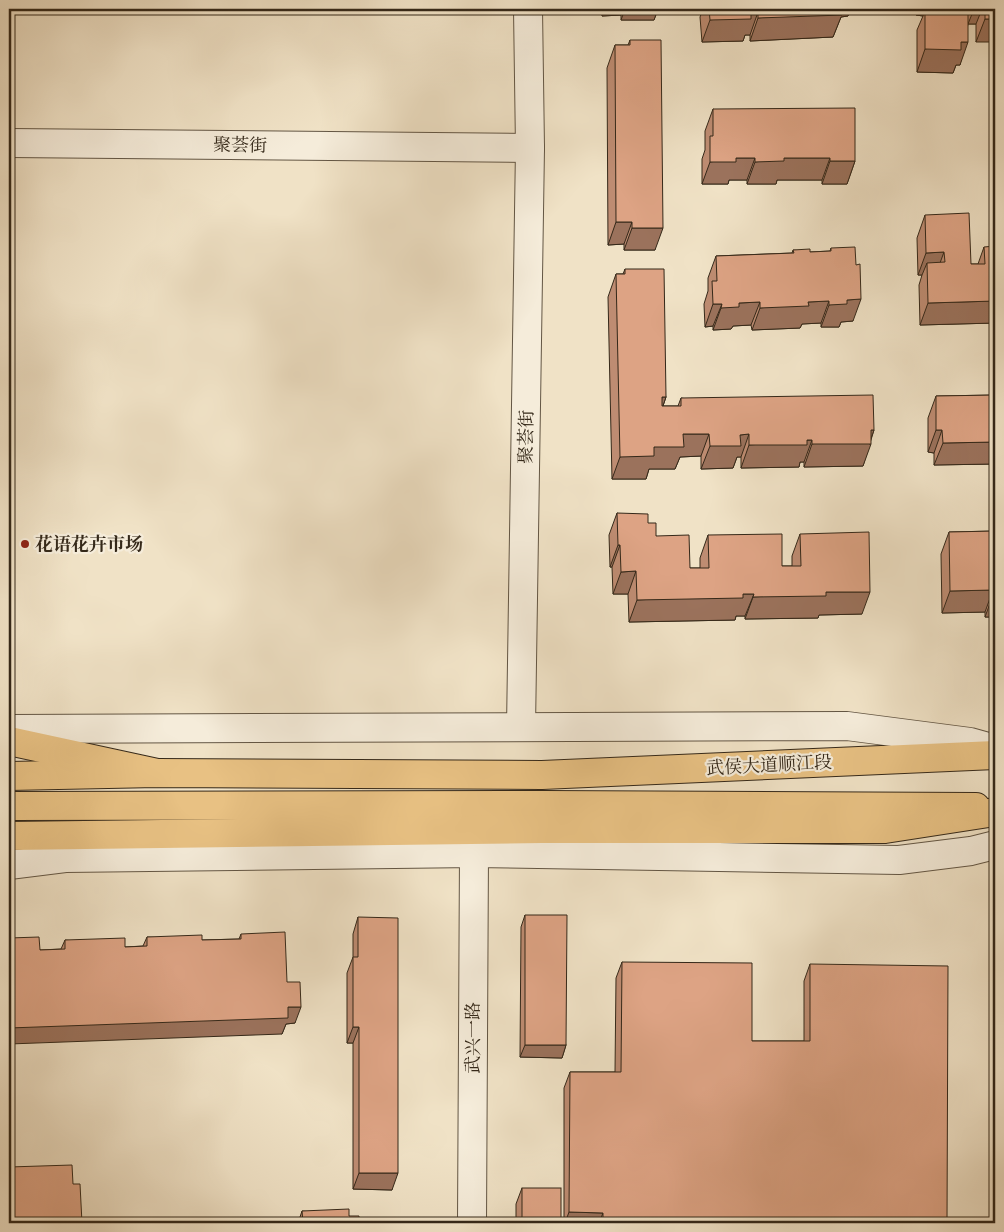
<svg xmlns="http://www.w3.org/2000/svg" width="1004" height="1232" viewBox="0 0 1004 1232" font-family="Alegreya,'Noto Serif SC',serif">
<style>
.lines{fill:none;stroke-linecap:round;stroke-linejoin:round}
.minor-casing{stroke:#635644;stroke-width:30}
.major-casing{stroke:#342819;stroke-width:30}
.highway-casing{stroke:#342819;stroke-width:30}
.minor{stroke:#f5ecda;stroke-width:28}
.major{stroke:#e8c183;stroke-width:28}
.highway{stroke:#e8c183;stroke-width:28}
.wall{fill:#be8c72;stroke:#342819}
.shaded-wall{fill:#9b725c;stroke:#342819}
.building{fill:#dda384;stroke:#342819}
.poi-dot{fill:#8f2418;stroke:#f5ecda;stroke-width:2}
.labels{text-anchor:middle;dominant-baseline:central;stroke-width:4.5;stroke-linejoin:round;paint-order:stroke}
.street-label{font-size:18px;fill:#342819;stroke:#f5ecda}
.poi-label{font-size:18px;font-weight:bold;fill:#342819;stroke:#f5ecda;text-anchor:start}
</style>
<rect width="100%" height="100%" fill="#f0e2c6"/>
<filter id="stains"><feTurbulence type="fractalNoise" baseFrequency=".004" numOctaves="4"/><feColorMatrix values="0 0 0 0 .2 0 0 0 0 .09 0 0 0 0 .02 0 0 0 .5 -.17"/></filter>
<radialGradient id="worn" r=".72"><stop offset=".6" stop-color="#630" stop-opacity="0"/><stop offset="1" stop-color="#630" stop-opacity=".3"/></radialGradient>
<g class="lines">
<defs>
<g id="minor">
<polyline points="9,143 530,148"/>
<polyline points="521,727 530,148 528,9"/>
<polyline points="9,729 847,726 970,742 995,749"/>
<polyline points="9,865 65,858 474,853 899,860 971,851 995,845"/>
<polyline points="472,1223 474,853"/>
</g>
<g id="major">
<polyline points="9,776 157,773 542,775 995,755"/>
<polyline points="9,806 546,805 976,807"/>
</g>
<g id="highway">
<polyline points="9,741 157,773"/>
<polyline points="9,836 542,829 885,829 995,812"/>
</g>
</defs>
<use href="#minor" class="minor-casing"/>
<use href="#major" class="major-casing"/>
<use href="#highway" class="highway-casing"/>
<use href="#minor" class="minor"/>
<use href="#major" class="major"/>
<use href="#highway" class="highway"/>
</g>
<g class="wall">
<polygon points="602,9 658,9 654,20 621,20 621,15 602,16"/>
<polygon points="703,9 850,9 848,16 841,17 833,37 750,41 750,35 745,35 743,41 702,42 700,17"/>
<polygon points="916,9 995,9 976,42 976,24 968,24 960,65 956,65 953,73 917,72 917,30 923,16 916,15"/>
<polygon points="630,40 655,250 624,250 624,244 608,245 607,68 615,45 628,45"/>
<polygon points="713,109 855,161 847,184 822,184 822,180 777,180 776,184 747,184 747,180 729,180 728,184 702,184 702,159 705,150 705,131"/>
<polygon points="925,215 971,264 978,264 984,247 995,323 920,325 919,285 922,275 918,275 917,238"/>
<polygon points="831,248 853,321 841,322 839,327 821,327 821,323 802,324 800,328 752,330 751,325 733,326 731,329 713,330 713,326 705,327 704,304 708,291 708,278 716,256 792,253 793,250 810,252 830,251"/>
<polygon points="625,269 666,397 663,406 678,406 681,398 874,430 863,466 804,467 804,462 800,462 799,467 741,468 741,457 737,457 733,468 701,469 701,456 680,457 675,469 649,469 646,479 612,479 608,297 616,274 623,274"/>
<polygon points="995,395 995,459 993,464 934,465 934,453 928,452 928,418 936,396"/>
<polygon points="617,513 648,523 656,536 690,568 700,568 700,558 708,535 782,566 792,566 792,556 800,534 862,614 819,615 818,618 745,619 745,616 736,616 735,620 629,622 628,594 613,594 612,567 610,567 609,535"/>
<polygon points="995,531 995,617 985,617 985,612 942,613 941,554 949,532"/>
<polygon points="525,915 566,1045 562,1058 520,1057 521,927"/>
<polygon points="358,917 392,1190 353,1189 353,1043 347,1043 347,973 353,957 353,934"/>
<polygon points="241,934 287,982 295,1023 286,1024 282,1034 40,950 61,949 65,940 125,947 143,946 147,937 202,940 239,939"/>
<polygon points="622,962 752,1041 804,1041 804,981 810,964 947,1223 564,1223 564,1088 570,1072 615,1072 616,978"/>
<polygon points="995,965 995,1223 991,1223 991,977"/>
<polygon points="522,1188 561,1223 516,1223 516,1204"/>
<polygon points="302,1211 349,1216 359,1223 298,1223"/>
</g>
<g class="shaded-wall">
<polygon points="604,9 623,9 621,15 602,16"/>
<polygon points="625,9 658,9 654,20 621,20"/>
<polygon points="836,9 850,9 848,16 841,17 833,37 750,41 758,18"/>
<polygon points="919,9 925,9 923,16 916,15"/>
<polygon points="974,9 982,9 976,24 968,24"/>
<polygon points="758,12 750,35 745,35 743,41 702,42 710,20 751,13"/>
<polygon points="985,19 995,19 995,42 976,42"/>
<polygon points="961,42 968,42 960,65 956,65 953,73 917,72 925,49"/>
<polygon points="736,158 755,158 747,180 729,180 728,184 702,184 710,162"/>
<polygon points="784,158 830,158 822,180 777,180 776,184 747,184 755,162"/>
<polygon points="830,161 855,161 847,184 822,184"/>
<polygon points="616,222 632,222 624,244 608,245"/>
<polygon points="632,228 663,228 655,250 624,250"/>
<polygon points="944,252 936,274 927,263 922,275 918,275 926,253"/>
<polygon points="861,299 853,321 841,322 839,327 821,327 829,305 847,300"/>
<polygon points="829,301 821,323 802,324 800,328 752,330 760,308 808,302"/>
<polygon points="995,301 995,323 920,325 928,303"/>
<polygon points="760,302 751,325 733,326 731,329 713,330 721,308 739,303"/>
<polygon points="713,304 722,304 713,326 705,327"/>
<polygon points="662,397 666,397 658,420"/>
<polygon points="871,430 874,430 869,444 871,444 863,466 804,467 812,444"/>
<polygon points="936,430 942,430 934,453 928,452"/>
<polygon points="683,434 709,434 701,456 680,457 675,469 649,469 646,479 612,479 620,457 654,447"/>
<polygon points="749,434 741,457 737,457 733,468 701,469 710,446 740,435"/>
<polygon points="812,440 804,462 800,462 799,467 741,468 749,445"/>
<polygon points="995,442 995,459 993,464 934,465 943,443"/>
<polygon points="618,545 620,545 612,567 610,567"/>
<polygon points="636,571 628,594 613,594 621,572"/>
<polygon points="993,590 985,612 942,613 950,591"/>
<polygon points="826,592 870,592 862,614 819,615 818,618 745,619 753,597"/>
<polygon points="743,594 754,594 745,616 736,616 735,620 629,622 637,600"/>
<polygon points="993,595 995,595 995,617 985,617"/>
<polygon points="288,1007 301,1007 295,1023 286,1024 282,1034 9,1044 9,1028"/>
<polygon points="353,1027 359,1027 353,1043 347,1043"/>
<polygon points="525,1045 566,1045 562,1058 520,1057"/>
<polygon points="359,1173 398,1173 392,1190 353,1189"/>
<polygon points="995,1210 995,1223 991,1223"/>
<polygon points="569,1212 603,1213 599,1223 565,1223"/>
<polygon points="33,1219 31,1223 9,1223 9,1220"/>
</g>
<g class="building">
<polygon points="709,9 841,9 842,15 758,18 758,12 751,13 751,19 710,20"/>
<polygon points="925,9 968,9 968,42 961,42 961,50 925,49"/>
<rect x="985" y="9" width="10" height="10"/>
<polygon points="630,40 661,40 663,228 632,228 632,222 616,222 615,45 630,45"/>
<polygon points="855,108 855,161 830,161 830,158 784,158 784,161 755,162 755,158 736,158 736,162 710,162 710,136 713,136 713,109"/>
<polygon points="969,213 971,264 985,264 984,247 995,246 995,301 928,303 927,263 945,262 944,252 926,253 925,215"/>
<polygon points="855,247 856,265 860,264 861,299 847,300 847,304 829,305 829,301 808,302 809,306 760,308 760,302 739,303 739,307 721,308 722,304 713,304 712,281 717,281 716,256 794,253 793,250 810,249 810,252 831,251 831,248"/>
<polygon points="625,269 664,269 666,397 662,397 662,406 681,406 681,398 873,395 874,430 871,430 871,444 812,444 812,440 807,440 807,445 749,445 749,434 740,435 741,446 710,446 709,434 683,434 684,447 654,447 654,456 620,457 616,274 625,274"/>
<polygon points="995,395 995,442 943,443 942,430 936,430 936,396"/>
<polygon points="617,513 648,514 648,523 656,523 656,536 689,535 690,568 709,568 708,535 782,534 782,566 801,566 800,534 869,532 870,592 826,592 826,596 753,597 754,594 743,594 743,598 637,600 636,571 621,572 620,545 618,545"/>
<polygon points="995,531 995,595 993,595 993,590 950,591 949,532"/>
<polygon points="525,915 567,915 566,1045 525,1045"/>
<polygon points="358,917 398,918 398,1173 359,1173 359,1027 353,1027 353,957 358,957"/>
<polygon points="285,932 287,982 300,982 301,1007 288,1007 288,1018 9,1028 9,938 39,937 40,950 65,949 65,940 125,938 125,947 147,946 147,937 202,935 202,940 241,939 241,934"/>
<polygon points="622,962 752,963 752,1041 810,1041 810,964 948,966 947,1223 603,1223 603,1213 569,1212 570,1072 621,1072"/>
<polygon points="72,1165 73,1184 80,1184 82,1223 33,1223 33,1219 9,1220 9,1167"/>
<rect x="522" y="1188" width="39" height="35"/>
<polygon points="349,1209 349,1216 359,1216 359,1223 290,1223 303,1223 302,1211"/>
</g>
<circle class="poi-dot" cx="25" cy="544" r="5"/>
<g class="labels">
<g class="street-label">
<text transform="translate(240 145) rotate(1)">聚荟街</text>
<text transform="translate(526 437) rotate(-89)">聚荟街</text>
<text transform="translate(769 765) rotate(-3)">武侯大道顺江段</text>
<text transform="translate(473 1038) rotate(-90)">武兴一路</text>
</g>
<g class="poi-label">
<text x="35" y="544">花语花卉市场</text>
</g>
</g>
<rect width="1004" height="1232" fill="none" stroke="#f0e2c6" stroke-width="30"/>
<rect x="10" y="10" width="984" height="1212" fill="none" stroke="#342819" stroke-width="2.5"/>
<rect x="15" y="15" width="974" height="1202" fill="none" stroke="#342819"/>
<rect width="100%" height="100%" filter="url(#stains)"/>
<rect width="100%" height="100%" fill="url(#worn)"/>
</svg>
